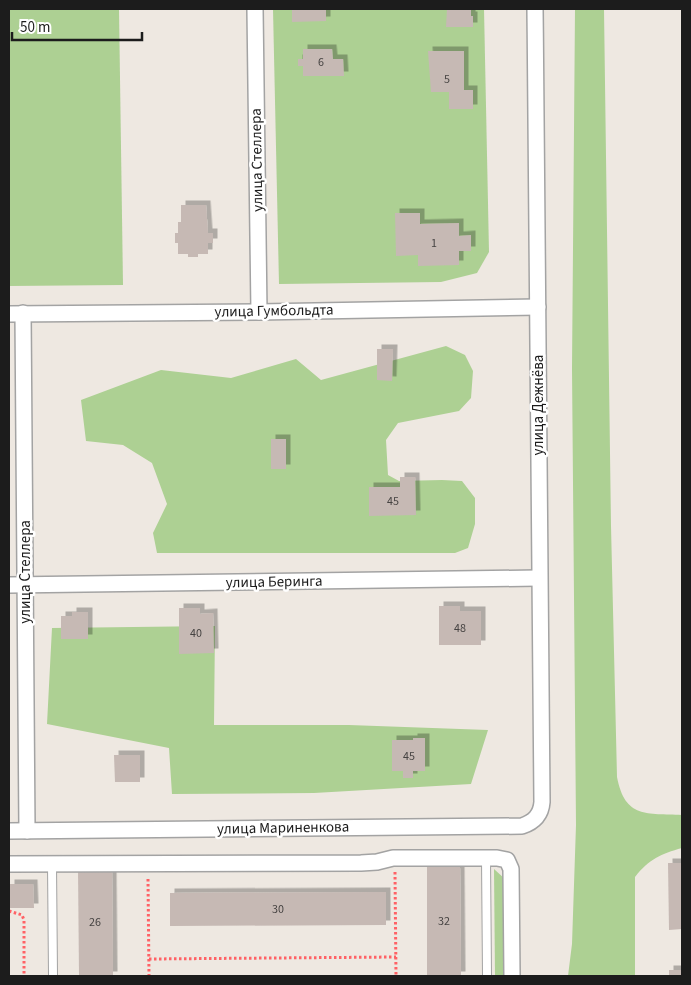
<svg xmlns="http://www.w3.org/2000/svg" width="691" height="985" viewBox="0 0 691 985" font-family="'Source Sans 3',sans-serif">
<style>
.forest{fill:#add093}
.building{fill:#c6b9b4;filter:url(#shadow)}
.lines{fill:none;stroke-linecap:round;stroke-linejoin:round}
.lane-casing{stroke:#a3a3a3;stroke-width:10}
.street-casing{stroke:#a3a3a3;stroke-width:18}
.path{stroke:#ff6165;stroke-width:3;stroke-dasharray:2.5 2.5;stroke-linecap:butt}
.lane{stroke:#fff;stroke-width:8}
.street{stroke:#fff;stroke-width:15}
.labels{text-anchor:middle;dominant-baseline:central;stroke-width:5;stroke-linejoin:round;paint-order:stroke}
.number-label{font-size:12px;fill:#464342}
.street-label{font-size:15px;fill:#1c1c1c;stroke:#fff}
</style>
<defs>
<filter id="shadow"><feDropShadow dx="4.5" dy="-4.5" stdDeviation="0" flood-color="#0004"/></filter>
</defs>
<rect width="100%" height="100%" fill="#eee8e1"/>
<g class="forest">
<polygon points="9,9 119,9 123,285 9,286"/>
<polygon points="273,9 484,9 489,252 477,273 441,282 279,284"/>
<path d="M575,9H604L611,526L617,777C625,819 647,813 682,815V848C661,854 649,859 635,877V976H568L572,944L576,825L572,369Z"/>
<polygon points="446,346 465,355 473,371 471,398 459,411 398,423 386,440 388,475 399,481 442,480 462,481 475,498 475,524 468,548 455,553 157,553 153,533 167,504 152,463 123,445 86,441 81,400 161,370 231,378 296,359 321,380"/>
<polygon points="215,626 214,725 349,725 488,730 471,784 314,793 172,794 169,748 47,724 52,628"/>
<polygon points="494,869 506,880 507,976 495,976"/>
</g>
<g class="building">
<polygon points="292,9 326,9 326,21 292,22"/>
<polygon points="447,9 471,9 471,16 473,16 473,27 446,27"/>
<polygon points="303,49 332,49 333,59 343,59 344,76 303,76 303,66 298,66 298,59 303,59"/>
<polygon points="428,51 464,51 464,90 473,90 473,109 449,109 449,92 431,92"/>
<polygon points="181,205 206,205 208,233 213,233 213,243 208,243 208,254 198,254 198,257 188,257 188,254 178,254 178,243 175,243 175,233 178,233 178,222 181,222"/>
<polygon points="395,213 420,213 420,224 459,223 459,236 471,235 471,251 459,251 459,265 418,266 418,255 396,256"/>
<polygon points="377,349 393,349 392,381 377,380"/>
<rect x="271" y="439" width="15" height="30"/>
<polygon points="400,477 415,477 416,515 369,516 369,487 400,487"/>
<polygon points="439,606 460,606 460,611 481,611 481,645 439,645"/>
<polygon points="179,608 200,608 200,614 213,613 214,653 179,654"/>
<polygon points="72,612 88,612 88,639 61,639 61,616 72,616"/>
<polygon points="413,738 425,738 425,771 413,771 413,778 403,778 403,771 392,771 392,740 413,740"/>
<polygon points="114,755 140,755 140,782 115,782"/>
<polygon points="668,863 682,863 682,929 669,930"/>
<polygon points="460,865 461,976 427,976 427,866"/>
<polygon points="78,868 112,868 113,976 79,976"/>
<polygon points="10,884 33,884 34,908 10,908"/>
<polygon points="386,892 386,925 170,926 170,893"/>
<rect x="669" y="970" width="13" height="6"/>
</g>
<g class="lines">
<defs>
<g id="lane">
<polyline points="486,858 487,976"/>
<polyline points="52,864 53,976"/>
</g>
<g id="street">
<polyline points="255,9 259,312"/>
<polyline points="23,313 27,831"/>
<polyline points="9,314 259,312 538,307"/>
<polyline points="9,585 538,578"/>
<path d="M9,831L522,826C534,822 541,815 542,802C538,537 538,273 535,9"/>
<polyline points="9,864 361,863 377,862 393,858 497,858 507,860 511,869 512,976"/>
</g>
</defs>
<use href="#lane" class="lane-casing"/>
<use href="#street" class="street-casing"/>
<g class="path">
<polyline points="395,872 396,976"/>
<polyline points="148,879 149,976"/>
<polyline points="9,911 22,915 24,920 24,976"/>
<polyline points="149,959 396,957"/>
</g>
<use href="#lane" class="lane"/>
<use href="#street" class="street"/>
</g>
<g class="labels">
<g class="number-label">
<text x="321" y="62">6</text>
<text x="447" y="79">5</text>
<text x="434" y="243">1</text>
<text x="393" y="501">45</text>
<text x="460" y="628">48</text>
<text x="196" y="633">40</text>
<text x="409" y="756">45</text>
<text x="278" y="909">30</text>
<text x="444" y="921">32</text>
<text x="95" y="922">26</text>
</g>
<g class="street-label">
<text transform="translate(257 160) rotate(-91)">улица Стеллера</text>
<text transform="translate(274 311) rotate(-1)">улица Гумбольдта</text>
<text transform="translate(538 405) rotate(-90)">улица Дежнёва</text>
<text transform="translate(25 572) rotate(-90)">улица Стеллера</text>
<text transform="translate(274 582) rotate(-1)">улица Беринга</text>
<text transform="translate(283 828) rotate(-1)">улица Мариненкова</text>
</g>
</g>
<rect width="691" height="985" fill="none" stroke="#1c1c1c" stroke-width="20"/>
<path d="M12 32v8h130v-8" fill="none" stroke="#1c1c1c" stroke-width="2.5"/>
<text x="20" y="32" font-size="15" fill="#1c1c1c" stroke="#ffffff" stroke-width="4" paint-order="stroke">50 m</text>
</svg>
